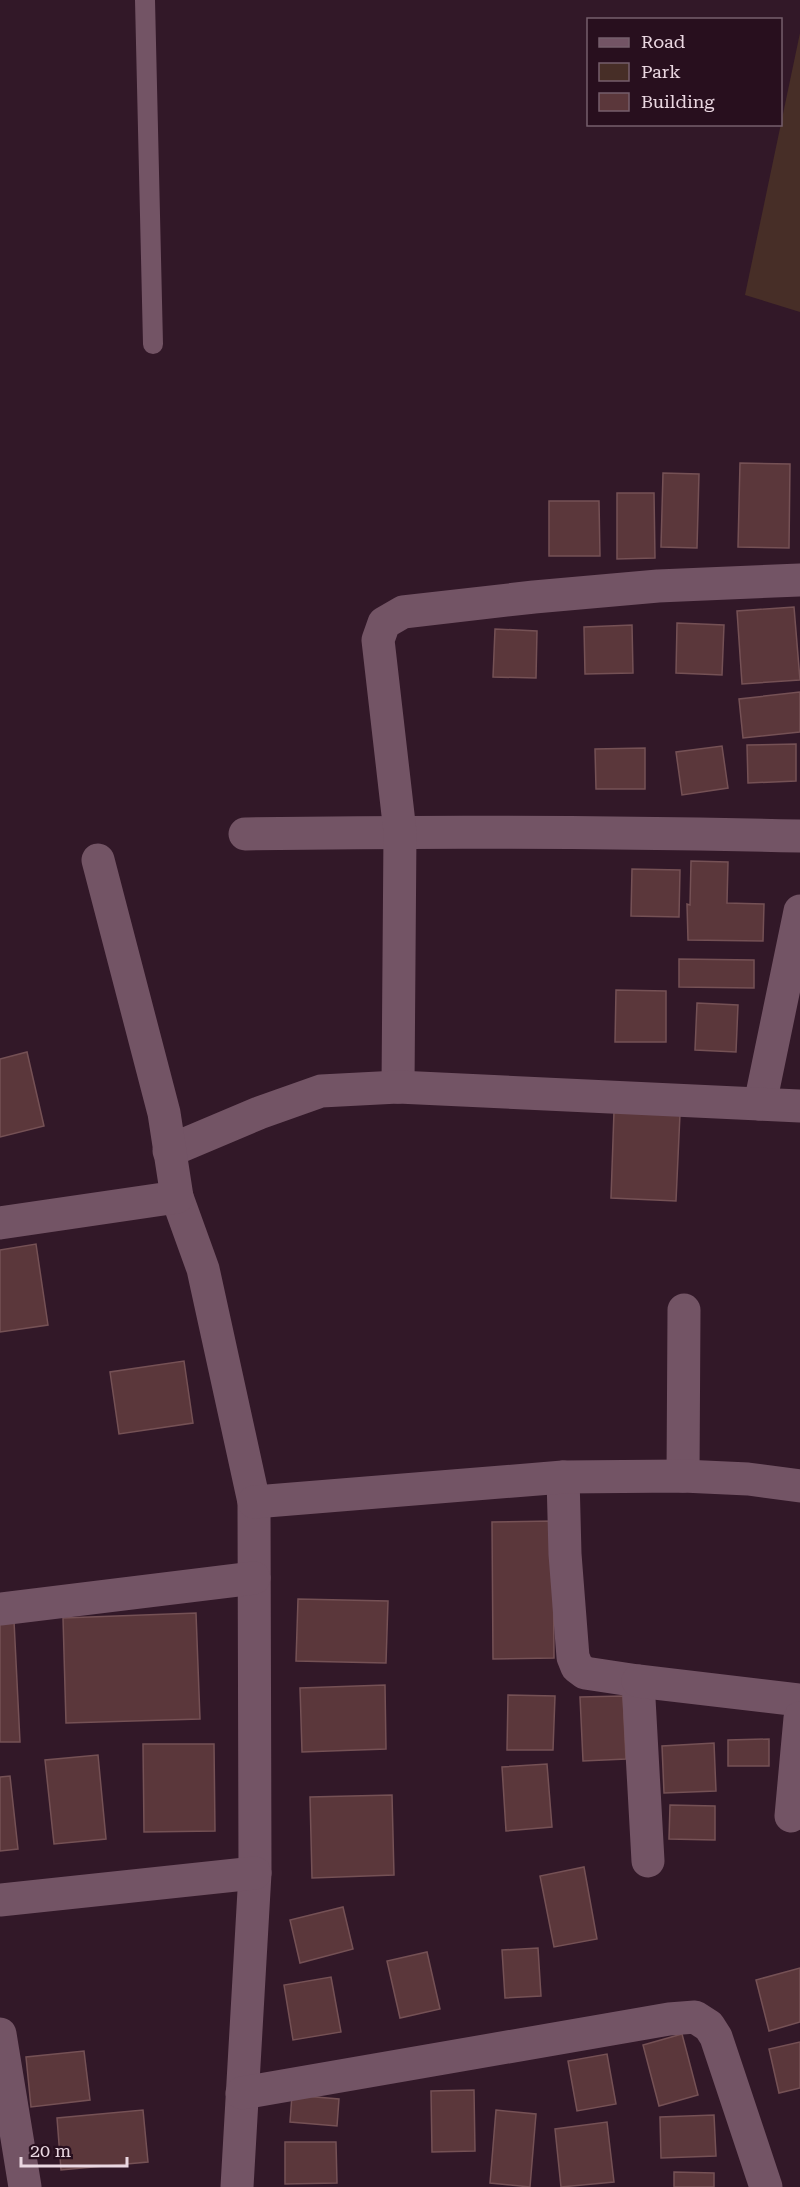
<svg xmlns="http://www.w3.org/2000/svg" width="800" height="2187" viewBox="0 0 800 2187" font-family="'Roboto Serif',serif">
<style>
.green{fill:#472e27}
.building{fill:#5b373b;stroke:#755155;stroke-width:1.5}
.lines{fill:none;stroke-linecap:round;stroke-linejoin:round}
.service{stroke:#735465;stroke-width:20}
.minor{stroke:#735465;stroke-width:33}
</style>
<rect width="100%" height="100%" fill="#321828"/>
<polygon class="green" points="800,33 800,312 745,295"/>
<g class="building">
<polygon points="740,463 790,464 789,548 738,547"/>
<polygon points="663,473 699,474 697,548 661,547"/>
<polygon points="617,493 654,493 655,558 617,559"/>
<polygon points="549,501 599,501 600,556 549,556"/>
<polygon points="794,607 800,680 742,684 737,611"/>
<polygon points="677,623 724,625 722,675 676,673"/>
<polygon points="632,625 633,673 585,674 584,627"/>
<polygon points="495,629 537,631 536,678 493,677"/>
<polygon points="800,692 800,732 743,738 739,699"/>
<polygon points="796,744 796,781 748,783 747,745"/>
<polygon points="722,746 728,788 682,795 676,752"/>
<polygon points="645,748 645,789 596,789 595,749"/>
<polygon points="691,861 728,862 727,903 764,904 763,941 688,940 687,904 690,905"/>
<polygon points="632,869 680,870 679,917 631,916"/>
<polygon points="679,959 754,960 754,988 679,987"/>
<polygon points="616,990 666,991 666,1042 615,1042"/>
<polygon points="697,1003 738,1005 736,1052 695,1050"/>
<polygon points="27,1052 44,1126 0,1137 0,1059"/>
<polygon points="614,1111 680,1114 676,1201 611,1198"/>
<polygon points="36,1244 48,1325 0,1332 0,1250"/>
<polygon points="184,1361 193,1423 119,1434 110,1372"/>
<polygon points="553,1521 554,1658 493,1659 492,1522"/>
<polygon points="298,1599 388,1601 386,1663 296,1661"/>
<polygon points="196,1613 200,1719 66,1723 63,1618"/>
<polygon points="14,1621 20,1742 0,1742 0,1622"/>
<polygon points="385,1685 386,1749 302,1752 300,1688"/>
<polygon points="508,1695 555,1696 553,1750 507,1750"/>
<polygon points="623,1696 626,1759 583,1761 580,1697"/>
<polygon points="769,1739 769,1766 728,1766 728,1740"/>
<polygon points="714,1743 716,1791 664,1793 662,1746"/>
<polygon points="143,1744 214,1744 215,1831 144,1832"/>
<polygon points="98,1755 106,1839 54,1844 45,1760"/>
<polygon points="547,1764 552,1827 506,1831 502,1767"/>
<polygon points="10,1776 18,1849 0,1851 0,1777"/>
<polygon points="392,1795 394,1875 312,1878 310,1797"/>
<polygon points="670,1805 715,1806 715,1840 669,1839"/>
<polygon points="584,1867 597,1939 554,1947 540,1876"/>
<polygon points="343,1907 353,1949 300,1963 290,1920"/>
<polygon points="538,1948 541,1996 505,1998 502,1950"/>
<polygon points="427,1952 440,2009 400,2018 387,1961"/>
<polygon points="800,1968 800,2022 769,2031 756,1980"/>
<polygon points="331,1977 341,2032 293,2040 284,1985"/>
<polygon points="682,2034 698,2095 659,2106 643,2045"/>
<polygon points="800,2042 800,2088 779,2093 769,2049"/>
<polygon points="84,2051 90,2100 31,2107 26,2057"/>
<polygon points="607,2054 616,2104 577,2111 568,2061"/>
<polygon points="474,2090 475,2151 432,2152 431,2091"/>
<polygon points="292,2095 339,2099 337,2126 290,2122"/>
<polygon points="143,2110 148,2162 61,2170 57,2118"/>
<polygon points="496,2110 536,2114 530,2187 490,2183"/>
<polygon points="714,2115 716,2156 661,2158 660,2117"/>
<polygon points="607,2122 614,2182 561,2187 555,2129"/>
<polygon points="285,2142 336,2142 337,2183 285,2184"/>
<polygon points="674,2172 714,2173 714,2187 674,2187"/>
</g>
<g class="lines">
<polyline class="service" points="145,0 153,344"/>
<g class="minor">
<path d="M245,834C430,831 615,832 800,836"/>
<polyline points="398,1087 400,832 378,640 384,623 403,612 534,597 658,586 800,580"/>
<polyline points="760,1104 800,911"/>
<polyline points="169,1151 259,1113 321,1091 398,1087 800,1106"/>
<polyline points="177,1197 203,1269 254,1502 255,1873 237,2187"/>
<polyline points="0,1223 177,1197 164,1113 98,860"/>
<polyline points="683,1476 684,1310"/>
<polyline points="563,1477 565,1554 573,1657 577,1667 585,1673 638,1681 648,1861"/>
<polyline points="254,1502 563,1477 683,1476 748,1479 800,1486"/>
<polyline points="0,1609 254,1578"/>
<polyline points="638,1681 800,1700"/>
<polyline points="791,1816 800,1718"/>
<polyline points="0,1900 255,1873"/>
<polyline points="0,2034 25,2187"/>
<polyline points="242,2093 669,2019 695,2017 709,2026 716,2037 766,2187"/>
</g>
</g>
<rect x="587" y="18" width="195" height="108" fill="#280f1e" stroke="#765f6c" stroke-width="1.5"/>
<rect x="599" y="38" width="30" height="9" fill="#735465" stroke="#765f6c" stroke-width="1.5"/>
<text x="641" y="48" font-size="18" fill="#ead7e1">Road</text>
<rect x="599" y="63" width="30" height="18" fill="#472e27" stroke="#765f6c" stroke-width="1.5"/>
<text x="641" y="78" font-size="18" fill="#ead7e1">Park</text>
<rect x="599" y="93" width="30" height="18" fill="#5b373b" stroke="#765f6c" stroke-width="1.5"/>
<text x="641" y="108" font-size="18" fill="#ead7e1">Building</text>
<path d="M21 2157v9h106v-9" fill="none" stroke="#ead7e1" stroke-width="3"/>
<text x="30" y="2157" font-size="18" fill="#ead7e1" stroke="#280f1e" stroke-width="4.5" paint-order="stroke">20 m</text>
</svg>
